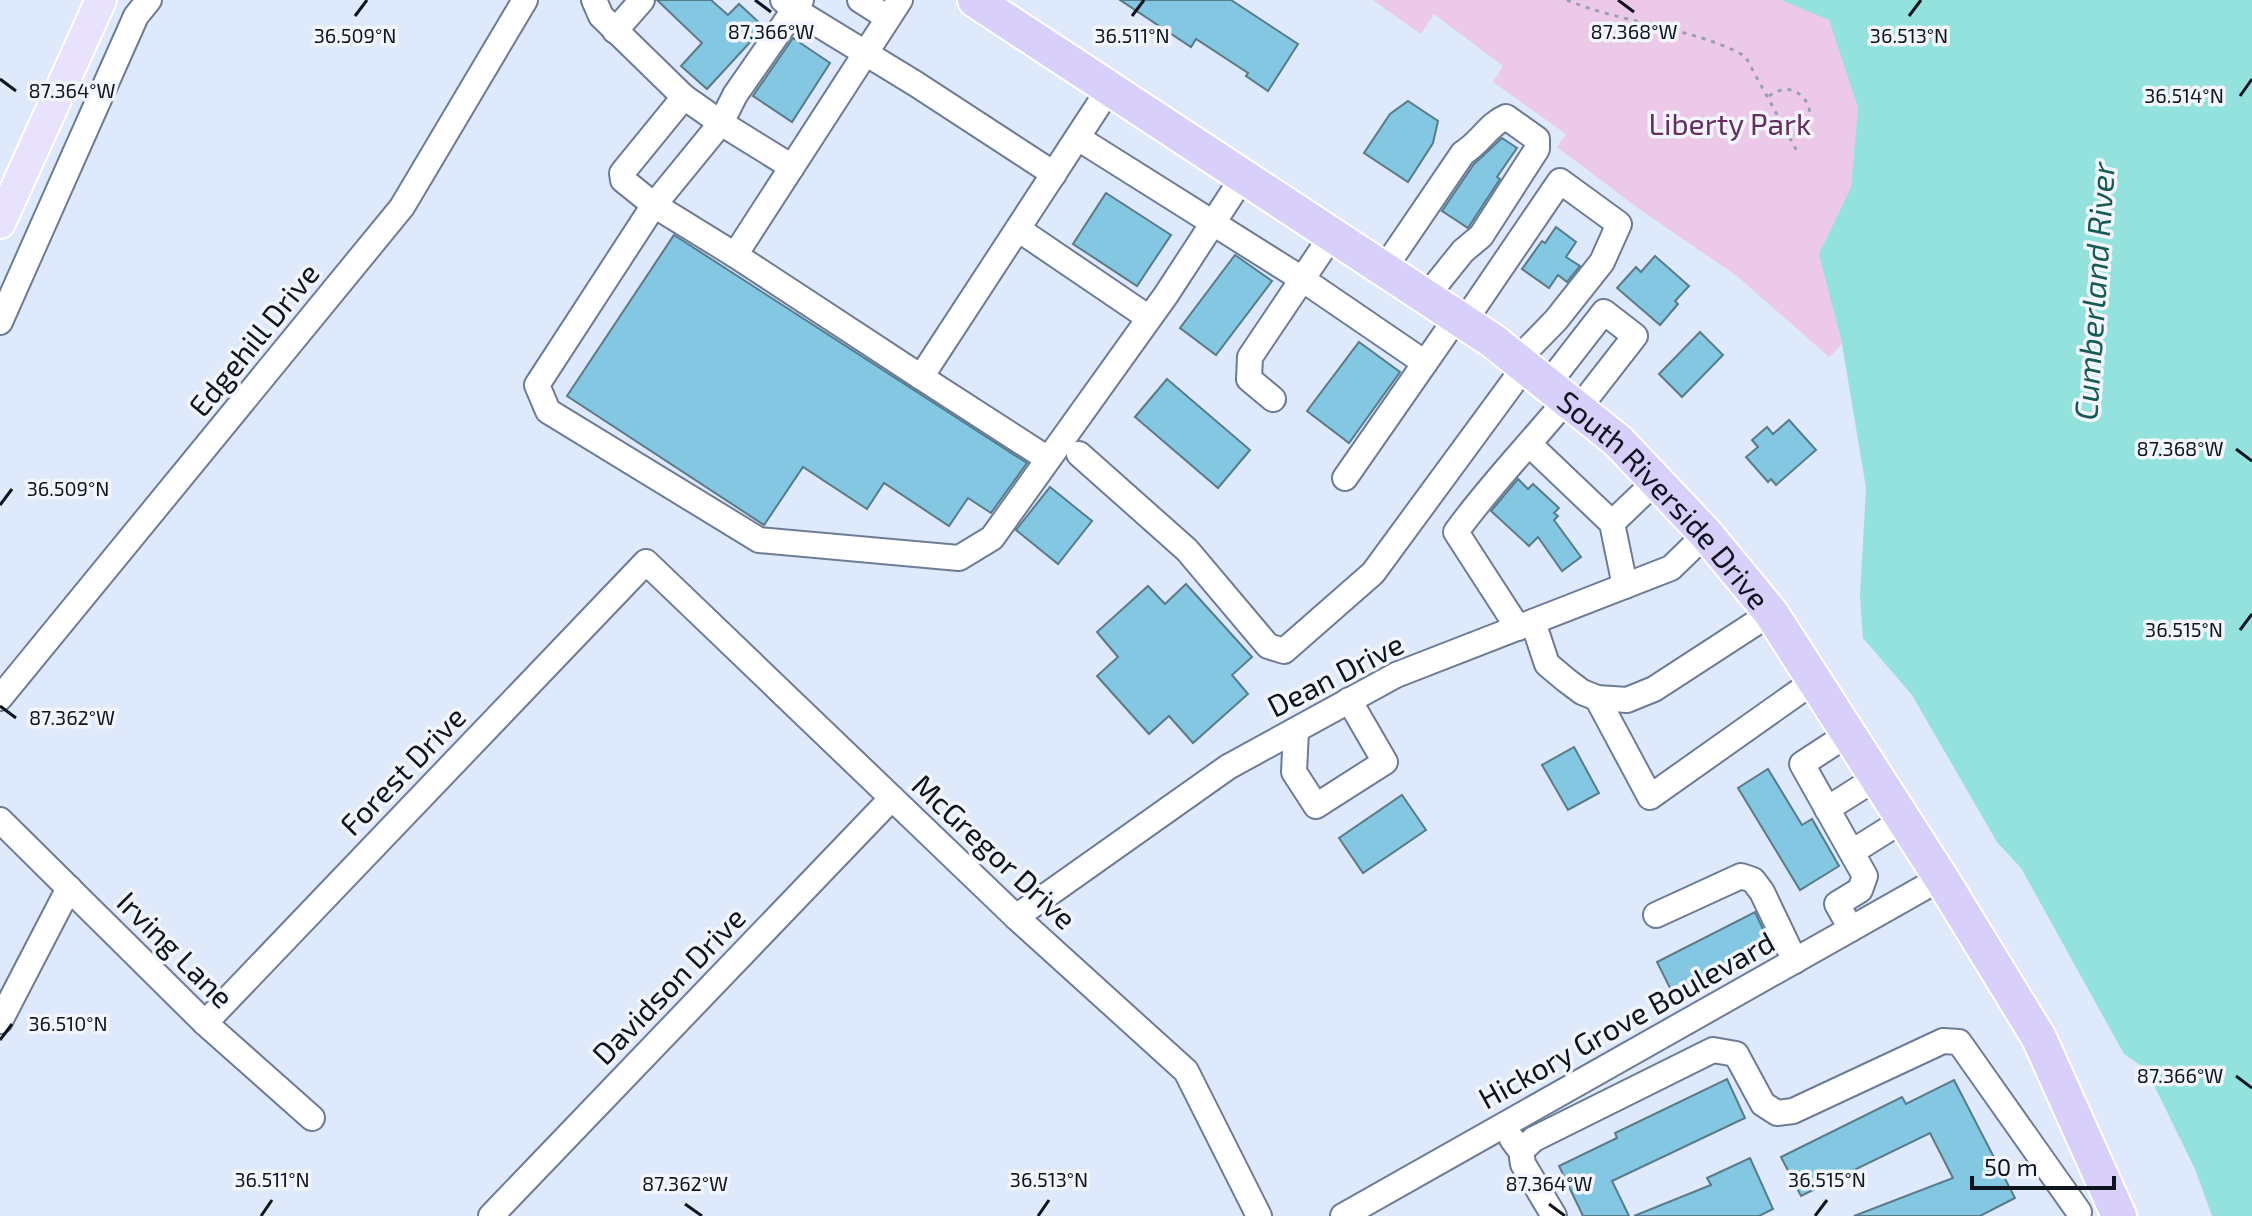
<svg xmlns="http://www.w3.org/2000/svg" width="2252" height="1216" viewBox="0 0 2252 1216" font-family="'Exo 2',sans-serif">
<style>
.green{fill:#edc9e9}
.water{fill:#93e2dd}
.building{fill:#83c7e2;stroke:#597b89;stroke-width:2}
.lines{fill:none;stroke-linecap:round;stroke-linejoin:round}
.minor-casing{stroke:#6d7c96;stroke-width:28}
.major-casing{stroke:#fff;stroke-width:34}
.highway-casing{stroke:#fff;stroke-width:38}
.path{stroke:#96a0af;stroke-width:3;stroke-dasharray:4 6;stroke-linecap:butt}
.minor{stroke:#fff;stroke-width:24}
.major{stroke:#e8e2fc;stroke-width:30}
.highway{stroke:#d8cffa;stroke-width:34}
.ticks{fill:none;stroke:#0e141e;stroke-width:3}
.labels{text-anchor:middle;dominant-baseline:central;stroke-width:7;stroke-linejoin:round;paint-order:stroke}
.park-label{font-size:30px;fill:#652d61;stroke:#f2f6fc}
.street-label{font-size:30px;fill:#0e141e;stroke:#f2f6fc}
.water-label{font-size:32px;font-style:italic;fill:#175a57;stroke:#f2f6fc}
.ticks-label{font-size:20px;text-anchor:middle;fill:#0e141e;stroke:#f2f6fc;stroke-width:7;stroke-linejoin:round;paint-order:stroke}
</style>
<rect width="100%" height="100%" fill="#dee9fb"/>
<polygon class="green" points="1373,0 1832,0 1829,20 1858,108 1851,187 1819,254 1842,344 1829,357 1737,276 1639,209 1557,147 1566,134 1493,82 1503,66 1434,14 1421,34"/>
<polygon class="water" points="1781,0 2252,0 2252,1216 2212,1216 2195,1169 2146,1069 2124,1054 2021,868 1997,842 1912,695 1863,638 1860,596 1866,488 1842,344 1819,254 1851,187 1858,108 1829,20"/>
<g class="building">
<polygon points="657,0 711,0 728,15 739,4 764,27 707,89 681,66 702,43"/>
<polygon points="1120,0 1231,0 1298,44 1268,91 1246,76 1248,73 1196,39 1191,47"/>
<polygon points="793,38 830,63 792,122 753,96"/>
<polygon points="1408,101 1438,121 1433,143 1408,182 1364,153 1390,114"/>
<polygon points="1502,138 1517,148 1497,177 1500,179 1468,228 1442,211 1474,164"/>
<polygon points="1106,193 1171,235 1137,286 1073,244"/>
<polygon points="1556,227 1576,242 1566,257 1580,266 1567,282 1558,275 1549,288 1522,269 1542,241 1545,243"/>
<polygon points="674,235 1027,463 991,513 968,498 949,526 884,483 867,509 803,467 764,525 567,396"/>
<polygon points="1235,255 1272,281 1216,355 1180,328"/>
<polygon points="1655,256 1689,286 1675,301 1678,304 1660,325 1617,288 1636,267 1641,272"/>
<polygon points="1700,332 1723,355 1682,397 1659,374"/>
<polygon points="1359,342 1400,372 1349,443 1307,411"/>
<polygon points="1167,379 1250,450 1218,488 1135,417"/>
<polygon points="1789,420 1816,450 1776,485 1771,479 1768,482 1746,457 1758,447 1752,440 1767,427 1773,434"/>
<polygon points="1518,479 1528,489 1533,484 1559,508 1554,513 1558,516 1554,520 1581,557 1562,571 1538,537 1529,546 1491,511"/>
<polygon points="1050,487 1092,521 1058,564 1016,530"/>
<polygon points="1186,584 1252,657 1232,675 1248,694 1193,743 1169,716 1149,734 1097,676 1118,657 1097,632 1148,586 1165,604"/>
<polygon points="1574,747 1599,793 1568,810 1542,765"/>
<polygon points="1768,769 1802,825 1812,819 1839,866 1800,890 1738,788"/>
<polygon points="1402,795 1426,830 1363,873 1339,838"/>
<polygon points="1755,912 1769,942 1672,992 1657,962"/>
<polygon points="1727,1079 1745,1118 1612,1181 1629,1216 1583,1216 1559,1166 1617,1138 1615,1133"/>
<polygon points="1954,1080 2015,1198 1980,1216 1854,1216 1953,1178 1930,1133 1801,1196 1781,1157 1902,1097 1906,1104"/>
<polygon points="1750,1158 1773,1209 1759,1216 1634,1216 1711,1185 1707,1178"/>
</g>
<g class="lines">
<defs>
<g id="minor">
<polyline points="594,0 601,16 684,97 622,173 623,180 654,205 537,385 548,411 759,540 959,558 992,538 1166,295 1243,177"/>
<polyline points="783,0 795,10 916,84 1054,174"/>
<polyline points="860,0 888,18"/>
<polyline points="900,0 735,255 921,377 1109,89"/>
<polyline points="615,31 642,0"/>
<polyline points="684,97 721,123 792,167"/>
<polyline points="1078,138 1302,279 1425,363"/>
<polyline points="1018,229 1149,318"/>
<polyline points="735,255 654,205 721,123 735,95 801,0"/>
<path d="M1384,269L1463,153C1480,143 1489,124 1506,117L1537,139V149L1481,236L1463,251L1426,297"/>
<polyline points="0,322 136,16 149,0"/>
<polyline points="1464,322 1560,181 1619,224 1602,262 1556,320 1517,360"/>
<polyline points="921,377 1048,459"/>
<polyline points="1548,384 1604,312 1635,336 1579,408"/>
<polyline points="1273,399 1249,379 1250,357 1332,235"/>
<polyline points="1530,445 1612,523 1625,586"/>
<polyline points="1079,454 1187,550 1268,646 1284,651 1373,573 1525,366"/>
<polyline points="1345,478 1457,317"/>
<polyline points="1612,523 1656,481"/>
<polyline points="1533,622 1547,664 1566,680 1582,692 1597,698 1627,700 1654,689 1771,613"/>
<path d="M1518,628L1456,532C1490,485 1530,444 1567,399"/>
<polyline points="0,698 402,207 525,0"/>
<polyline points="1597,698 1650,797 1814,681"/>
<polyline points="1296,730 1294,772 1316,806 1385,762 1349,700"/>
<polyline points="1848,734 1802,764 1865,876 1860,890 1837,904 1851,929"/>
<polyline points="1827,809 1876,778"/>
<polyline points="0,820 205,1023 312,1118"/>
<polyline points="1852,852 1903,820"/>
<polyline points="1656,915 1741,876 1753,880 1762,892 1795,961"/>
<polyline points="1016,917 1228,767 1396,675 1671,568 1706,534"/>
<polyline points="0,1021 69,888"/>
<polyline points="205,1023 646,562 1016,917 1186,1071 1259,1216"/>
<polyline points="1512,1139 1521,1151 1523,1164 1554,1216"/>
<polyline points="1521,1151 1534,1139 1713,1050 1736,1054 1763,1104 1777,1113 1793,1111 1943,1041 1959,1042 2079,1212"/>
<polyline points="491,1216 892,798"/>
<polyline points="1343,1216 1941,878"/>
</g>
<polyline id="major" points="0,223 101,0"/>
<g id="highway">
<path id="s1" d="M975,0L1493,341L1618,441L1706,534L1771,613L1941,878L2039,1038L2119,1216"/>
</g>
</defs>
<use href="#minor" class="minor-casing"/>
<use href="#major" class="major-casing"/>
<use href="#highway" class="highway-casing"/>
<g class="path">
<path d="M1567,0C1624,24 1692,27 1745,56L1798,153"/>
<path d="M1769,96C1785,84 1800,89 1809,106C1811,122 1805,132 1790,138"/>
</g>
<use href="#minor" class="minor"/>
<use href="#major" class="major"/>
<use href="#highway" class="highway"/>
</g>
<path class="ticks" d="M755,0L771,12M1618,0L1634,12M355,16L367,0M1132,16L1144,0M1909,16L1921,0M0,79L16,91M2240,96L2252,79M2236,449L2252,461M0,505L12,489M2240,630L2252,614M0,706L16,718M0,1040L12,1024M2236,1076L2252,1088M685,1204L702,1216M1549,1204L1565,1216M261,1216L272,1200M1038,1216L1049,1200M1815,1216L1827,1200"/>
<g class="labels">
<g class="park-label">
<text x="1730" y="123">Liberty Park</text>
</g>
<g class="street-label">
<text transform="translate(253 339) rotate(-51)">Edgehill Drive</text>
<text stroke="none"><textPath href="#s1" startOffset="854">South Riverside Drive</textPath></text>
<text transform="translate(1335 674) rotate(-27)">Dean Drive</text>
<text transform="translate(402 770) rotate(-46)">Forest Drive</text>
<text transform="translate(995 851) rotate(43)">McGregor Drive</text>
<text transform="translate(176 949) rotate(45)">Irving Lane</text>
<text transform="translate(668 985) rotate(-46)">Davidson Drive</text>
<text transform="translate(1626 1019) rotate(-29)">Hickory Grove Boulevard</text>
</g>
<g class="water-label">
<text transform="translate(2093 291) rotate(-86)">Cumberland River</text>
</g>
</g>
<g class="ticks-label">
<text x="771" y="39">87.366°W</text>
<text x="1634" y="39">87.368°W</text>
<text x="1132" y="43">36.511°N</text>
<text x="1909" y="43">36.513°N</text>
<text x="355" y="43">36.509°N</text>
<text x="72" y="98">87.364°W</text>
<text x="2184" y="103">36.514°N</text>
<text x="2180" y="456">87.368°W</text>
<text x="68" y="496">36.509°N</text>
<text x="2184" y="637">36.515°N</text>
<text x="72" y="725">87.362°W</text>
<text x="68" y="1031">36.510°N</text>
<text x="2180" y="1083">87.366°W</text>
<text x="272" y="1187">36.511°N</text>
<text x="1049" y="1187">36.513°N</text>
<text x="1827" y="1187">36.515°N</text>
<text x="685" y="1191">87.362°W</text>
<text x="1549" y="1191">87.364°W</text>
</g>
<path d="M1972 1176v12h142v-12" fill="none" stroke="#0e141e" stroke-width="4"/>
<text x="1984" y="1176" font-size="24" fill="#0e141e" stroke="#f2f6fc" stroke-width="6" paint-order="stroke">50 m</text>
</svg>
